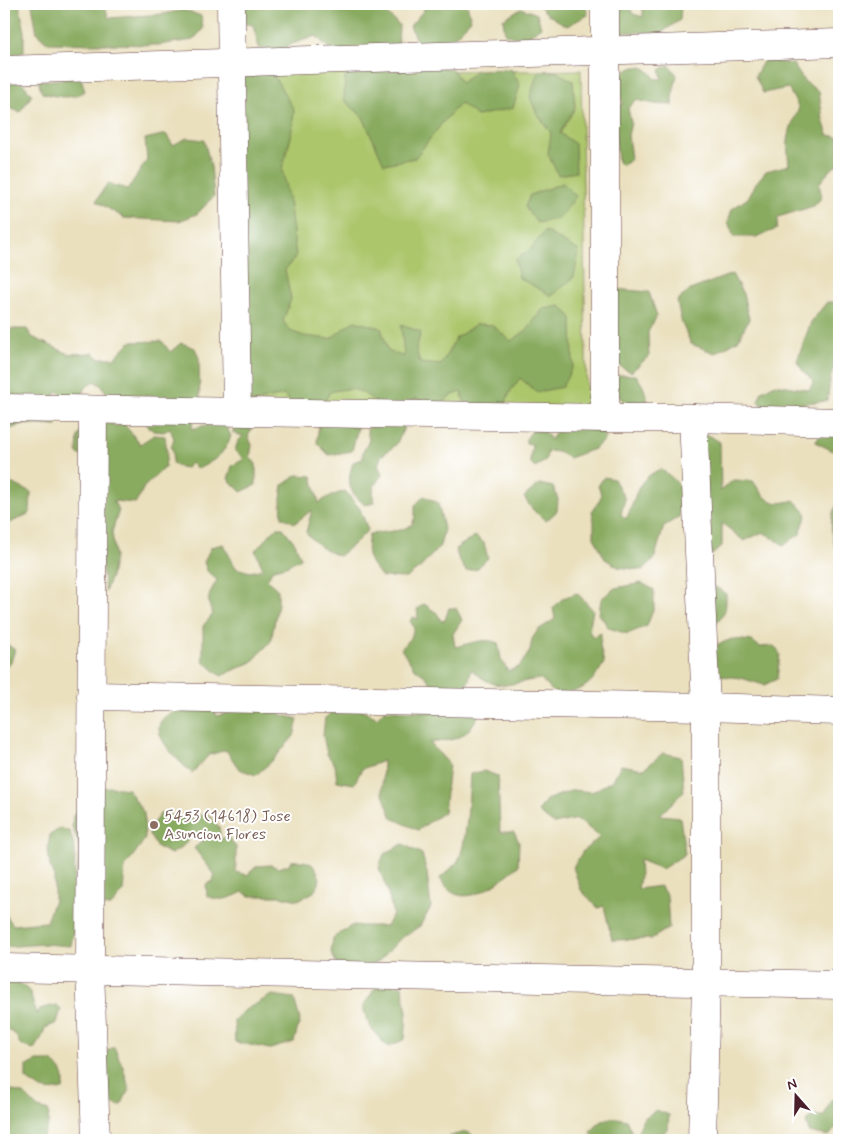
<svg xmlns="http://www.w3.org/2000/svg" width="843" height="1144" viewBox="0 0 843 1144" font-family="Mynerve,sans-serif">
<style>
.green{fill:#acc66c;stroke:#7b724c}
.forest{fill:#89ab60;stroke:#6a6546}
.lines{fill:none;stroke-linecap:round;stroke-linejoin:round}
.minor-casing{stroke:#623c41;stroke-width:29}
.minor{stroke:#fff;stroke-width:28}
.education-dot{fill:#8d6e63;stroke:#fff;stroke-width:2}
.labels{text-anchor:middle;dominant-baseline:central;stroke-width:4;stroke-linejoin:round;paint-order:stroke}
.education-label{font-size:16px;fill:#785e54;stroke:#fff;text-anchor:start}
</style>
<rect width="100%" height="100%" fill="#fff"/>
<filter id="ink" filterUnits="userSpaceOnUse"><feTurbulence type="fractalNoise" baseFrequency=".02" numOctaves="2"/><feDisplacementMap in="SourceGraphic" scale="10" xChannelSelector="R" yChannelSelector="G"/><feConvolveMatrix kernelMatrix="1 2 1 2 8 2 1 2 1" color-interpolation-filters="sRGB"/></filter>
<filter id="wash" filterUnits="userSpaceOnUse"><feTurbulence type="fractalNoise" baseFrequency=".0096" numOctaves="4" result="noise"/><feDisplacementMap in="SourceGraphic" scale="20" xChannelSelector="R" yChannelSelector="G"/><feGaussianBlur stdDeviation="1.12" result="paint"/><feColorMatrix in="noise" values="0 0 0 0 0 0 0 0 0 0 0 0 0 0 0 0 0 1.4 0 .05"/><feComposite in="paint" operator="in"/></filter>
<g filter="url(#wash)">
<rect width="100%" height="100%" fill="#eae0be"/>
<polygon class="green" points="232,70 538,71 581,70 587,408 248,403"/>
<g class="forest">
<polygon points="4,4 19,4 24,27 24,52 12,58 4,53"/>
<polygon points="32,4 104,4 109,18 163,14 184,10 201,16 203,29 193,40 158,45 48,43 37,33"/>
<path d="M233,4H341L338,8C357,18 358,6 373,8C383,9 392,18 399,25L398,48L333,53L316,36L289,45L281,55L259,48L253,25L237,22Z"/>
<polygon points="423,4 467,4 471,20 454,37 433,49 417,43 410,26 424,10"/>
<polygon points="538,4 585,4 588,15 567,26 547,14"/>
<polygon points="597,4 628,4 633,14 643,17 643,4 681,4 680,20 661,33 621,32 601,24"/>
<polygon points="521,8 537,14 541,27 523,40 505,34 503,19"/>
<path d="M764,60L793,64L804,81L819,92L823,120L828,135L839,137V163L829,171L819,184L822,197L814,206L778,217L777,229L756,237H734L728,222L732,209L748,198L756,183L766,171L789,165C786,139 788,132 799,108L788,88L763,93L755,76Z"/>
<polygon points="384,62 400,72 415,63 433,63 454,71 461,83 477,70 511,69 520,85 513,108 477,116 460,103 443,122 415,158 384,164 363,117 344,100 345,76 357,67"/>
<path d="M232,63L273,74L294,110L291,137L282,169L290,207L296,256L285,270L291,299L283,321L290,331L304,336L330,339L354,321L381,328L388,351L404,357L401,325L421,332L416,349L420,363L441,365L456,338L476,324L492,325L511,341L527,330L543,309L561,306L572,318L573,366L562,387L537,392L520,378L510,392L504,407L466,406L461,392L450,396L436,411L416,398L397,411L404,428L396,445L381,456L378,466L383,474C374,484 371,490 374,503L365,505C347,490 347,483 353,462L363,459V452L369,440L367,429L372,426L379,405C360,389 354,386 330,392L321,408L297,410L284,395L248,403Z"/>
<path d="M669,65L677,75L673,94V105L655,104L636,100L628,108L631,123L628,135L631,159L622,166L618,162L613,109L623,104L617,88L622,82V75C633,63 647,64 655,79H662L660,70Z"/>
<polygon points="538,71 555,71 573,81 575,108 560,133 575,144 576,172 558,175 548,154 551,133 536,112 530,97"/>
<path d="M81,78L85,91C71,100 58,97 42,93L38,81Z"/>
<polygon points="21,81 32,95 20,112 4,106 4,83"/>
<polygon points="166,134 173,145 187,138 204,140 211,167 214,196 197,214 179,221 124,218 96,201 107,184 128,189 147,160 145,139"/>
<polygon points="563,183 576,196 560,218 537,223 525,207 530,195"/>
<polygon points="545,231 579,251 574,277 552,296 519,278 515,260 530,250"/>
<polygon points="732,274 743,294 749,319 738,340 715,353 691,344 681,321 677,301 690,290"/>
<polygon points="614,289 649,292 657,316 648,332 649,356 631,372 605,358"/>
<path d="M827,302H839V359C829,370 830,387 827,401L804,403L786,408H765L758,401L762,391L775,384L809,390L814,381L803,371L797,361L811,322Z"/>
<path d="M4,325L10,329H27L32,337L69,354L94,353L99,358H114L130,342L162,341L170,352L181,343L195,348L199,358L200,404L193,418L192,429L213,423L226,426L231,436C224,455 215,460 198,469L191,463L187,468L180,467L172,463L173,452L171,447L174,439L170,428L164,432L153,431L143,421L109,397L102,386L94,381L84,389L83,397L67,398L57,391L54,398L4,402Z"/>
<polygon points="618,375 636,375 643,386 648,401 624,402 609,385"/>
<polygon points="54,406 57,426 23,424 4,432 4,412"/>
<polygon points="102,420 116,426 124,424 140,444 154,435 165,436 167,453 165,467 144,487 136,503 113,501 119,510 112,532 115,556 111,576 105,592 89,462 77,453 78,436 88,422"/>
<polygon points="319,421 358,427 352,451 329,455 317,443"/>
<path d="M580,424L603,433L605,439L594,449L569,458L558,452L548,451L545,461L535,467L530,462L532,444L526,443V439L532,431C541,430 546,431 551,440L557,430Z"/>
<polygon points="242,425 252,429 248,436 252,445 250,457 256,464 256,485 241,492 228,479 232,466 244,459 235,450 238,441 243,436 233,433 233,429"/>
<polygon points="823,430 839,432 839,454 815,442"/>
<path d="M708,435L720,442L721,491L733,480L753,481C766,500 771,507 794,500L807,514L800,534L784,545L763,532L744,541L722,523V546L712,555L685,444Z"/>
<path d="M661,469C684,486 683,489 679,517L664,526L654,560L642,570L618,567L605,559L594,537V521L592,511C599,500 604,499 598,486L604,477L614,479L625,499L621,514L626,519C638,496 634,480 661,469Z"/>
<path d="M297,475L312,476L319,503L328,497L345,491L360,509L368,530L355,543L339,556C325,551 315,544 306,532L312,510L295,523L282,517L281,499L283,485Z"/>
<polygon points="4,480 31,492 30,513 4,526"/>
<polygon points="539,484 553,487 558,499 557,511 546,521 532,509 524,497"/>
<path d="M424,496L438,503L444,529L440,546L421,567L406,578L382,577C368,560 365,556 369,534L401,530L412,525L415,517V505Z"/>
<path d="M839,502V553C832,546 830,522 833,513C834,509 837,505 839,502Z"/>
<path d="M276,528H283L295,543L301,558L286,566L273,569L267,580L278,590V604L271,641L252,662L221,676L203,661V626L213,614C205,600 209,594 217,580L207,571L204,562L211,547L223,544L236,568L250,572L263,569L255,550C264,544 268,535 276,528Z"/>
<polygon points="475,536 484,543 488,558 477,569 466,571 459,560 455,549"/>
<polygon points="642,583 654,590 654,608 647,626 627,634 609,628 599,614 601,599 615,588"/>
<path d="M711,584L726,594C726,610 726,616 712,625Z"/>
<path d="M577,593L593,610L589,631L593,637L601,633L600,646L604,663C590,687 582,692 555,694L541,679C509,682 499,695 471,669L469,680L463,693L438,692L425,676L414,668L401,649L411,638L414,627L410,621L413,617L418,619L417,609L424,604L437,613L441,621L445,620L449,608H456L462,620L453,634L455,647C469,644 484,637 498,643L501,659L508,671L519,667L530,651L532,639L538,630L555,619L553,608L563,598Z"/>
<polygon points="732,639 752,641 760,647 774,646 780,654 777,679 764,685 741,678 721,676 711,665 711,647"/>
<polygon points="4,642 15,650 10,664 4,667"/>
<path d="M184,705L213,706L217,716L235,711L269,707L282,715L298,719L294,736L272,761L256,775L239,769L226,750L209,755L192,773C181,763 151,737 161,721C166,714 177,710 184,705Z"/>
<path d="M340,706L359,708L377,718L384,710L480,713C463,741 461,738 430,743L449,764L444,812L418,830L392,818L382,792L383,761L362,769L354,784L337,781L335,765L327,754L323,735L325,718Z"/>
<polygon points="663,753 681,757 684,791 660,815 680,817 685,854 662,869 639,860 640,876 638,889 660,886 667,896 669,928 651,939 612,940 604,906 598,908 581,890 573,867 583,851 600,837 577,819 554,824 538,812 546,800 573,790 592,792 613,780 621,765 644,769"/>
<path d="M484,771L498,776L500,832H514L519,842L518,866C497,884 459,916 440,878C446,873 452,868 457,862C467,849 469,792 470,774Z"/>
<polygon points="111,787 128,789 144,813 145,839 125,867 123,892 111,906 85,910 76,889 80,848 72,826 73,816 90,789"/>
<path d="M161,813L188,820L207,813L219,827L221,839L228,837L236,847V872L247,875L257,866L271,865L278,868L288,865L291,861C308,860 315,862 320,879L314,892L298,900L280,896H250L243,892C228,899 222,902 207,896L206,885L213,881L215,875L194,848L204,840L191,837L181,848L171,854L157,847L149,835L151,826Z"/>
<polygon points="61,828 70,832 75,848 74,896 75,922 71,946 44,944 4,947 4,912 13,925 46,922 54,900 54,874 50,866 48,848 50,835"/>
<polygon points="403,844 422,854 427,873 431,907 420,926 400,939 379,961 357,971 337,964 331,953 333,938 351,926 386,926 393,914 387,889 379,868 384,854"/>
<path d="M11,975L30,992L36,1014L42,1008L57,1005L61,1009L57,1023L45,1028L42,1037L34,1049L20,1045C17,1035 15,1032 4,1029V977Z"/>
<path d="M378,984L402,986L407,1012L405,1039L388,1047C374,1033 367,1026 363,1006Z"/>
<polygon points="272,995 294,998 300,1020 294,1042 270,1049 235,1042 234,1021 245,1010"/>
<polygon points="114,1047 123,1067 129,1089 121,1106 107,1102 96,1056"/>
<path d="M37,1061H52C61,1069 67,1076 63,1089C44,1093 41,1089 26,1079V1067Z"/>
<polygon points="7,1089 24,1094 38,1108 49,1111 48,1125 41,1140 4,1140 4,1091"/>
<polygon points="839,1097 839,1124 829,1136 809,1132 806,1122 812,1116 824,1116 831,1100"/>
<path d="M656,1110L669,1115L668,1128L657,1140H595L591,1132C601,1119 610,1115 626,1120L635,1139L643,1119Z"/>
<polygon points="467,1132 474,1136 476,1140 447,1140 449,1136"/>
</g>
</g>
<g filter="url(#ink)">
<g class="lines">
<defs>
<g id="minor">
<polyline points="231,4 237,411"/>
<polyline points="605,4 605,418"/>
<polyline points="4,70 839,43"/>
<polyline points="4,408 605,418 693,418 839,422"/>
<polyline points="93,410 90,969 96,1140"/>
<polyline points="693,418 706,707 706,982 702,1140"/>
<polyline points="91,696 706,707 839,711"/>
<polyline points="4,968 839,985"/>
</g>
</defs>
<use href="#minor" class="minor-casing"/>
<use href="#minor" class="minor"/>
</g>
</g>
<circle class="education-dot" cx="154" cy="825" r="5"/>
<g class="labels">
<g class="education-label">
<text x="164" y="816">5453 (14618) Jose<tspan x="164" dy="18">Asuncion Flores</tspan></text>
</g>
</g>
<rect width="843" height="1144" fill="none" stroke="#fff" stroke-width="20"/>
<g transform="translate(796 1096) rotate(340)" stroke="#ffffff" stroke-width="4" paint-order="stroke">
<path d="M0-4L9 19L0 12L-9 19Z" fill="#4a1f2b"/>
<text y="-8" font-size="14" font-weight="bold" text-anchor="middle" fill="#4a1f2b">N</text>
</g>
</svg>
